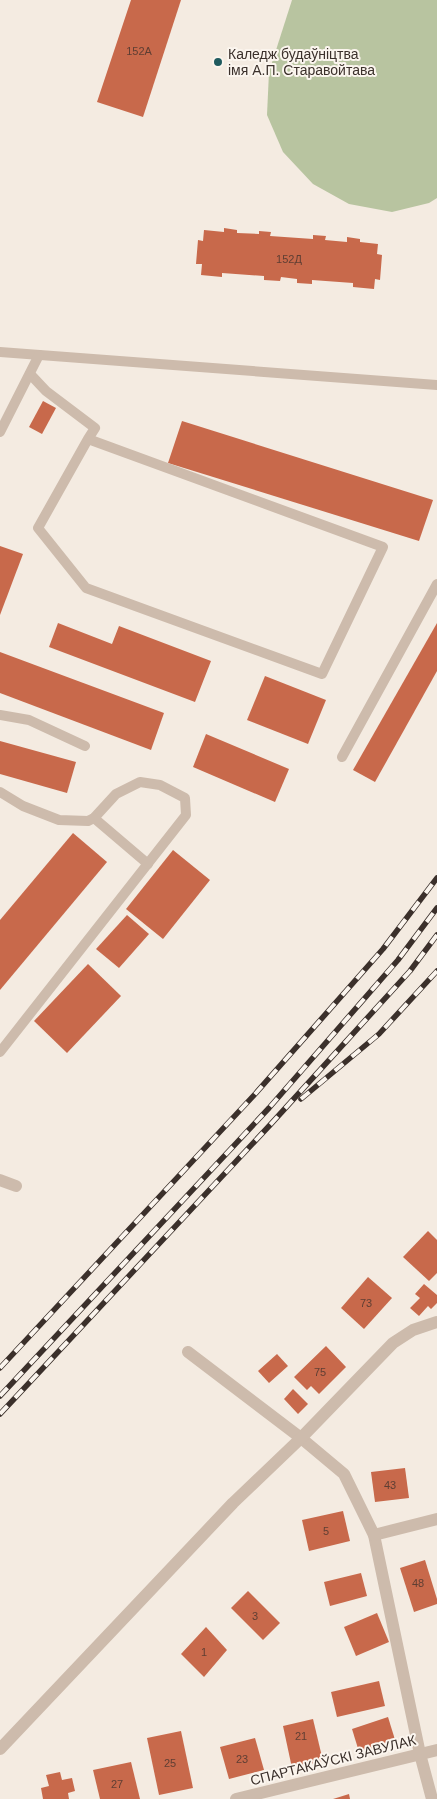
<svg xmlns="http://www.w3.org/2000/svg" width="437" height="1799" viewBox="0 0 437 1799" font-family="Arial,sans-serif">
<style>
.green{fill:#b8c4a0}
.building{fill:#c8694b}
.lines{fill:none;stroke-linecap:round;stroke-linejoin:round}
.lane{stroke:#cdbbac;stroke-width:10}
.street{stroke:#cdbbac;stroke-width:12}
.rail-casing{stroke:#3b302b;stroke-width:5.5}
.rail{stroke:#fbf5ee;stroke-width:4;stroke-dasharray:11;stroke-linecap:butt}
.poi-dot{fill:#1f5a5e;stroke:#fbf5ee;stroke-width:2}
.labels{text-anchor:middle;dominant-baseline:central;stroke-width:4;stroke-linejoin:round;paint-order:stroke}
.number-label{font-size:11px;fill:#5e3e33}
.poi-label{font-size:14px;fill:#3b302b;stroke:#fbf5ee;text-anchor:start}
.street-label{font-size:14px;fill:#3b302b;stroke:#fbf5ee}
</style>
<rect width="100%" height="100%" fill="#f4ebe1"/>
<polygon class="green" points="292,0 437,0 437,198 429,203 392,212 349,204 313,184 283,152 267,115 269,72"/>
<g class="building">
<polygon points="131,0 181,0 143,117 97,102"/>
<polygon points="224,228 237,230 237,233 259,234 259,231 271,232 270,236 313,239 313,235 326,236 325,240 347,242 347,237 360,239 360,242 378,244 377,254 382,255 380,280 375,279 374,289 353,287 353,283 312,280 312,284 297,283 297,279 281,277 280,281 264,280 264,276 222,273 222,277 201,275 202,264 196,264 198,240 203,241 204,230 224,232"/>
<polygon points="43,401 56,408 42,434 29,427"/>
<polygon points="182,421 433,500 419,541 168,463"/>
<polygon points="0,546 23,554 0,615"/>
<polygon points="58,623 112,644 119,626 211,661 195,702 49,647"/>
<polygon points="437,623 437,671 375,782 353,770"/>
<polygon points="0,652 164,713 151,750 0,693"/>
<polygon points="265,676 326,700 308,744 247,720"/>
<polygon points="206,734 289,769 275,802 193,767"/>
<polygon points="0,741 76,762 67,793 0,774"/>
<polygon points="73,833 107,862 0,990 0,920"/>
<polygon points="173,850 210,880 163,939 126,909"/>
<polygon points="127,915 149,934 119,968 96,949"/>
<polygon points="88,964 121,996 67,1053 34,1021"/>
<polygon points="428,1231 437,1240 437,1273 429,1281 403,1257"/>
<polygon points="368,1277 392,1298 364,1329 341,1308"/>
<polygon points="424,1284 437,1295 437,1303 431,1309 428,1306 419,1316 410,1308 420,1298 415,1294"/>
<polygon points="326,1346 346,1367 319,1394 311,1386 307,1390 294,1377"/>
<polygon points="277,1354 288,1366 269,1383 258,1371"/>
<polygon points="293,1389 308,1404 298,1414 284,1399"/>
<polygon points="405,1468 409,1498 375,1502 371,1472"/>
<polygon points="343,1511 350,1541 309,1551 302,1520"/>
<polygon points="425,1560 437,1599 437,1604 414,1612 400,1568"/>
<polygon points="361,1573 367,1596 330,1606 324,1582"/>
<polygon points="248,1591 280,1623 263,1640 231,1608"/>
<polygon points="377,1613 389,1642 356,1656 344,1627"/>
<polygon points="206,1627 227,1650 204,1677 181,1654"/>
<polygon points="379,1681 385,1706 337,1717 331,1692"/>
<polygon points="388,1717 396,1743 360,1755 352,1729"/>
<polygon points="313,1719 323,1761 292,1768 283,1726"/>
<polygon points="181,1731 193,1788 159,1795 147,1738"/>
<polygon points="255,1738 264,1770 229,1779 220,1747"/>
<polygon points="131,1762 140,1799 100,1799 93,1770"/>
<polygon points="60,1772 62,1780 72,1778 75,1791 68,1793 69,1799 43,1799 41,1788 49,1786 46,1775"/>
<polygon points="349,1794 350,1799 333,1799"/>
</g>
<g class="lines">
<g class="lane">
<polyline points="0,352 437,385"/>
<polyline points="30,374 46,391 95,428 88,439 38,528 86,588 322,674 383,547 88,439"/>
<polyline points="0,432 39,355"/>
<polyline points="0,715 29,720 85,746"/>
<polyline points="342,757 437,584"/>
<polyline points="0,792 23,806 59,820 88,821 94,818 116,794 140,782 160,785 185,798 186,815 0,1052"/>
<polyline points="94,818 148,864"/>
</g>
<g class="street">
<polyline points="0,1180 16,1186"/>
<polyline points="188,1352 301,1438 344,1474 374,1535 420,1754 432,1799"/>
<polyline points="374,1535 437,1519"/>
<polyline points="0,1749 233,1503 301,1438 393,1343 413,1330 437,1322"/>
<polyline points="236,1799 437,1750"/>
</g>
<defs>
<g id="rail">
<polyline points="301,1099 379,1034 437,971"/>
<polyline points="0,1368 256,1093 383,949 437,878"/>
<polyline points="0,1396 269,1108 398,960 437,908"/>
<polyline points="0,1414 270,1125 410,971 437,935"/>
</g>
</defs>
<use href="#rail" class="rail-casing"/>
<use href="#rail" class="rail"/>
</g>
<circle class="poi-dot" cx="218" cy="62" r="5"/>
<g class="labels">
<g class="number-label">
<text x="139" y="51">152А</text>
<text x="289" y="259">152Д</text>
<text x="366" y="1303">73</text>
<text x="320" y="1372">75</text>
<text x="390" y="1485">43</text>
<text x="326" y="1531">5</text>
<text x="418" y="1583">48</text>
<text x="255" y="1616">3</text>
<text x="204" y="1652">1</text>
<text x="301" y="1736">21</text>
<text x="242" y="1759">23</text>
<text x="170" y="1763">25</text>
<text x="117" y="1784">27</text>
</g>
<g class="poi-label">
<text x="228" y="54">Каледж будаўніцтва<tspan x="228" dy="16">імя А.П. Старавойтава</tspan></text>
</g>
<g class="street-label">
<text transform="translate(333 1760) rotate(-14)">СПАРТАКАЎСКІ ЗАВУЛАК</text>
</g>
</g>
</svg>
